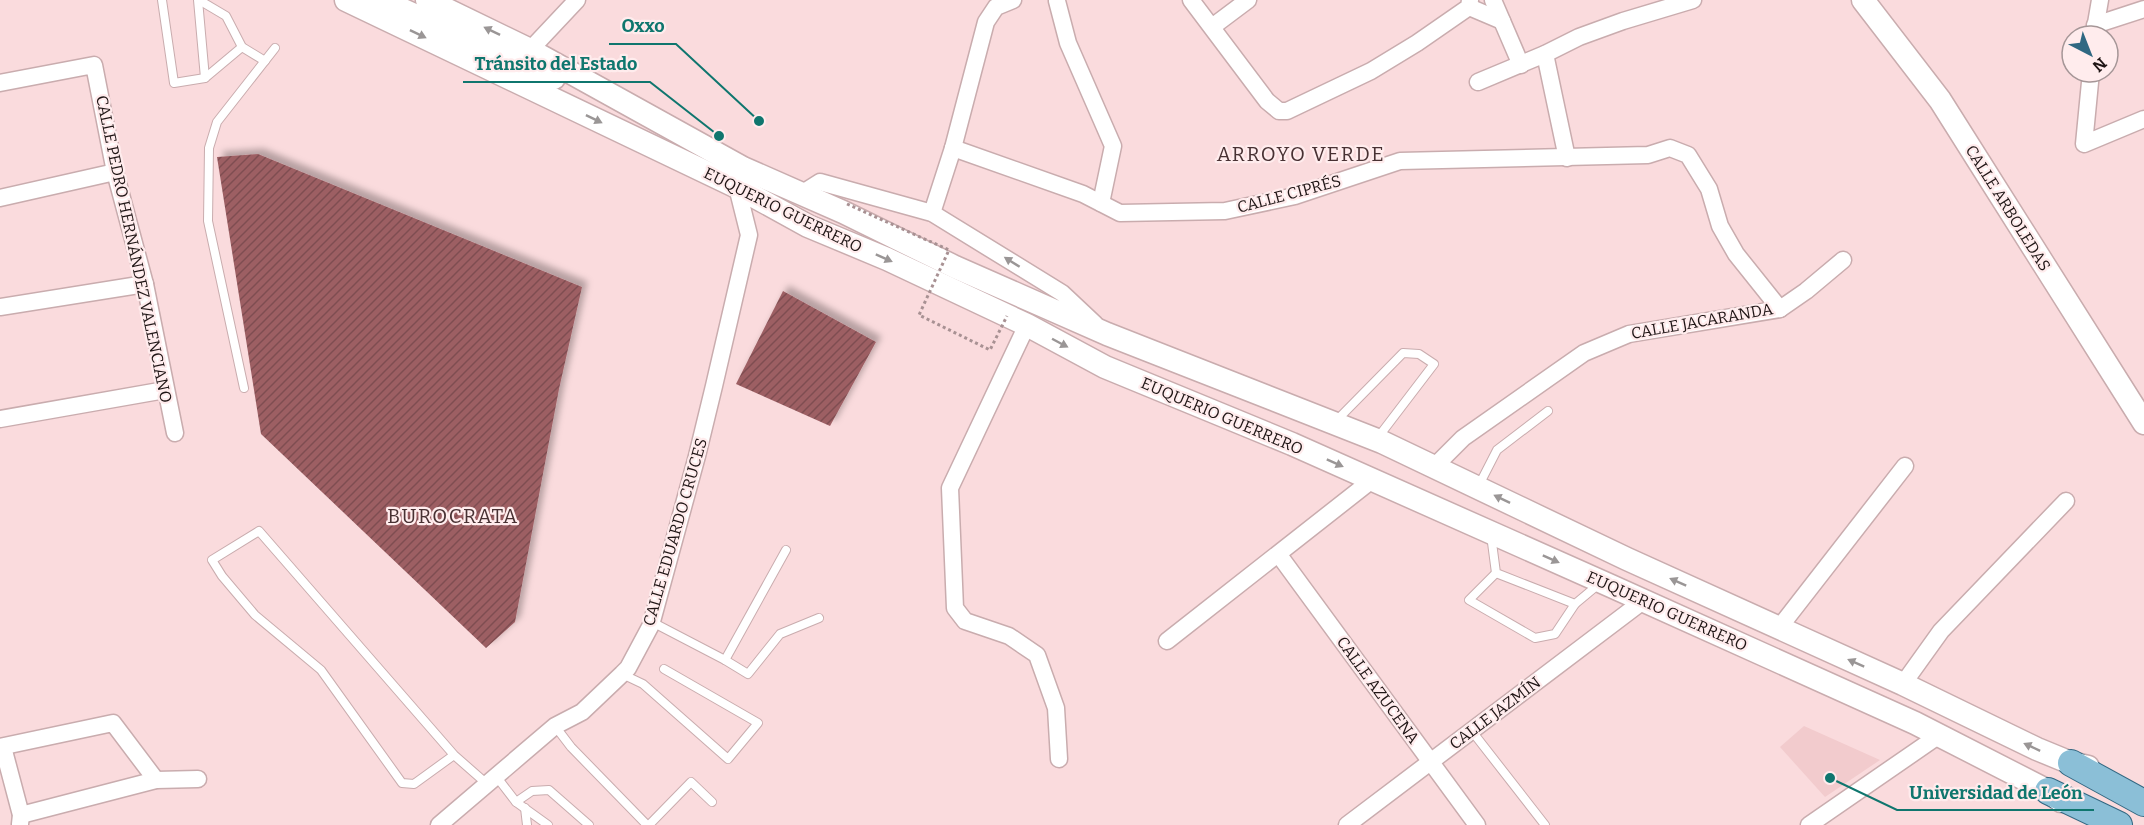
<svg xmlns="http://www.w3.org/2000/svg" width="2144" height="825" viewBox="0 0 2144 825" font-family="Bitter,serif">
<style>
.built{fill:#f2cbcd}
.building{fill:url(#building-hatch);filter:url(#shadow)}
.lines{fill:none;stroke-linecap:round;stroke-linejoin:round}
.lane-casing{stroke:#c9acae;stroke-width:10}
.street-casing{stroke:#c9acae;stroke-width:19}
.secondary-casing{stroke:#c9acae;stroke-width:25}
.primary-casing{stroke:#336882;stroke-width:28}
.lane{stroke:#fff;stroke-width:8}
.street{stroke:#fff;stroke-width:16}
.secondary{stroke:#fff;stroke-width:22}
.primary{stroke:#8bbfd7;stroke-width:26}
.path-bridge{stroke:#a89193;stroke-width:3;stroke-dasharray:3 3;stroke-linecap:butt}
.oneway{fill:#9a9696}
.labels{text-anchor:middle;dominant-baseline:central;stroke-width:4.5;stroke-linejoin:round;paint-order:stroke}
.street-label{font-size:16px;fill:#1f1515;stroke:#ffeced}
.quarter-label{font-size:20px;letter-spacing:1.5px;fill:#483133;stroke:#ffeced}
.leader{fill:none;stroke:#0f766e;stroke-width:2}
.callout-dot{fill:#0f766e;stroke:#ffeced;stroke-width:2}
.callout-label{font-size:18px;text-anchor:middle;font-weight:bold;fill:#0f766e;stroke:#ffeced;stroke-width:4.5;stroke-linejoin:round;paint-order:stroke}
</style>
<defs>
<pattern id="building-hatch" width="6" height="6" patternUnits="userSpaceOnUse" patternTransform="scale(1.5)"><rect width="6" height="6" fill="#9d5f64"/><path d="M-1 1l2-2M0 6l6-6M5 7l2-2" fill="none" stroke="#7f4d51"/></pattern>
<filter id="shadow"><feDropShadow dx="5.5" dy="-5.5" stdDeviation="3" flood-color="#0004"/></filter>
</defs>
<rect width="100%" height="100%" fill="#fadbdd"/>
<polygon class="built" points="1804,726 1880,760 1825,797 1780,747"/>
<g class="building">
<polygon points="258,154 582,287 559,389 515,622 486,648 261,434 217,157"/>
<polygon points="783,291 876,342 830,426 736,384"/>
</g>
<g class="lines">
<defs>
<g id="lane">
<polyline points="162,0 174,83 205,78 242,47"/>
<polyline points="198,0 205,78"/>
<polyline points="199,0 226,16 242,47 265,61"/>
<polyline points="244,388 208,221 209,148 217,122 275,48"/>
<polyline points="1336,421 1403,353 1419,354 1434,364 1376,440"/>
<polyline points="1478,487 1497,450 1548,411"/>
<polyline points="1491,535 1496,573 1575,604 1599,584"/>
<polyline points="1496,573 1469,600 1535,638 1555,634 1575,604"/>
<polyline points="652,622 725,660 786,550"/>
<polyline points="725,660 748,674 780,634 819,618"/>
<polyline points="622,674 643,684 728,759 758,723 664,669"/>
<polyline points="555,726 571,747 647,825"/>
<polyline points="1471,730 1545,825"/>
<polyline points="454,755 414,784 402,783 321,670 255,615 222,576 212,560 259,531 454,755 487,784"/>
<polyline points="496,776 516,802 548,825"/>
<polyline points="516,802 532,791 549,790 589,825"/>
<polyline points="525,808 527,825"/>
<polyline points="649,825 691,782 712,802"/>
</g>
<g id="street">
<polyline points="1191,0 1267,101 1279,111 1287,111 1371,71 1417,43 1469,7 1470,0"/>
<polyline points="1493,0 1521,65"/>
<polyline points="1057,1 1068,43 1113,146 1101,203"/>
<polyline points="1469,7 1502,21"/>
<polyline points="2095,25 2144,9"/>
<polyline points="1212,27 1248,0"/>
<polyline points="2094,35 2100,0"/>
<polyline points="530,50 577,0"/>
<polyline points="1545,54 1567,158"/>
<polyline points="2091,72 2084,144 2144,119"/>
<polyline points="1478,82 1545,54 1579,37 1623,21 1693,0"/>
<polyline points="0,83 94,65 115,172 145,284 175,433"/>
<polyline points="953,148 1083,194 1120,213 1225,211 1295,196 1400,161 1648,155 1670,148 1688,155 1709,189 1720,226 1736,254 1780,309"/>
<polyline points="801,194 820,182 932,213 1062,293 1095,324"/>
<polyline points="0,198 115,172"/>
<polyline points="932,213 953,148 986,22 996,7 1013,0"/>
<polyline points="0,307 145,284"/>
<polyline points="1027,325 950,488 955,608 965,621 1009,636 1037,655 1056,708 1059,759"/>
<polyline points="0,419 165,390"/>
<polyline points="1434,467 1463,438 1584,353 1629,334 1780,309 1806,291 1843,260"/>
<polyline points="1279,555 1477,825"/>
<polyline points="1779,628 1905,466"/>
<polyline points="1167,641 1372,480"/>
<polyline points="1903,684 1941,631 2066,501"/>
<polyline points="0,747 113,723 156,780"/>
<polyline points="3,747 21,815 20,824"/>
<polyline points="21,815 156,780 198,779"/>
<polyline points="439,825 555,726 582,712 622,674 628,668 651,625 697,456 714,386 749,235 737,187"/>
<polyline points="1347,825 1643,601"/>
<polyline points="1809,825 1938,736"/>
</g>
<g id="secondary">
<polyline points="346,0 737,187 808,226 887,259 1027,325 1105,367 1292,444 1611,586 1915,723 2048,791 2061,801"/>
<polyline points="381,0 554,78"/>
<polyline points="427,0 530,50 743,168 843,212 955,267 1107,334 1382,442 1627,559 1903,684 2037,749 2071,763 2088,767"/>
<polyline points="1863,0 1940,100 2144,423"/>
</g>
<g id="primary">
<polyline points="2071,763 2144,803"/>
<polyline points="2048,791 2119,825"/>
</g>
</defs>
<use href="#lane" class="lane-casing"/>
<use href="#street" class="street-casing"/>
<use href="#secondary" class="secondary-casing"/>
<use href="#primary" class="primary-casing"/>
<use href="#lane" class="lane"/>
<use href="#street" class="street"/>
<use href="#secondary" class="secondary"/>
<use href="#primary" class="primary"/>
<polyline class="path-bridge" points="847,204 949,250 919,315 990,350 1007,316"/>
</g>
<defs><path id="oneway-solid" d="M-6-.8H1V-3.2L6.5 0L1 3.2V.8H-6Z" transform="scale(1.5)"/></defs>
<g class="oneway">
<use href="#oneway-solid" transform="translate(492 31) rotate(-154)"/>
<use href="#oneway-solid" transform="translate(418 34) rotate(26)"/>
<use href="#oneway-solid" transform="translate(594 119) rotate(26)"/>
<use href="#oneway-solid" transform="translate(884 258) rotate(24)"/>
<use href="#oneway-solid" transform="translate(1012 262) rotate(-148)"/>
<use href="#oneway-solid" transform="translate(1060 343) rotate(28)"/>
<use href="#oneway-solid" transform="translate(1335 463) rotate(24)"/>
<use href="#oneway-solid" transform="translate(1502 499) rotate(-154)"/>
<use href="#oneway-solid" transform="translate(1551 559) rotate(24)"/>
<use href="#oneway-solid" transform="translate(1678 582) rotate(-156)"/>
<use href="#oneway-solid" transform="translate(1856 663) rotate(-156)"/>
<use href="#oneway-solid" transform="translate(2032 747) rotate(-155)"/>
</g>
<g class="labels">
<g class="street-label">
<text transform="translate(1289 194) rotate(-15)">CALLE CIPRÉS</text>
<text transform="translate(2008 208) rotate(58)">CALLE ARBOLEDAS</text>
<text transform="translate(783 210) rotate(26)">EUQUERIO GUERRERO</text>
<text transform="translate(134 249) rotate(78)">CALLE PEDRO HERNÁNDEZ VALENCIANO</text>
<text transform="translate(1702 321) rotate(-10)">CALLE JACARANDA</text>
<text transform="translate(1222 416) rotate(23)">EUQUERIO GUERRERO</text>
<text transform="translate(675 532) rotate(-74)">CALLE EDUARDO CRUCES</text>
<text transform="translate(1667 611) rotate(24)">EUQUERIO GUERRERO</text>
<text transform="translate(1378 690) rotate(54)">CALLE AZUCENA</text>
<text transform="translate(1495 713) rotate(-37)">CALLE JAZMÍN</text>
</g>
<g class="quarter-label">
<text x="1301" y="154">ARROYO VERDE</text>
<text x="453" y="516">BUROCRATA</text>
</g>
</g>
<path class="leader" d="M759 121L676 44H609M719 136L650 82H463M1830 778L1897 810H2094"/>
<g class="callout-dot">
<circle cx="759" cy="121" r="6"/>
<circle cx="719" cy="136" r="6"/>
<circle cx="1830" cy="778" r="6"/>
</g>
<g class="callout-label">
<text x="643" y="32">Oxxo</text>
<text x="556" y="70">Tránsito del Estado</text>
<text x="1996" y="799">Universidad de León</text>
</g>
<g transform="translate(2090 54) rotate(138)"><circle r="28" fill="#ffeced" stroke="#a59697" stroke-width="1.5"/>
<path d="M0-4.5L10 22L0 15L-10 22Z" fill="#306882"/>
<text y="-9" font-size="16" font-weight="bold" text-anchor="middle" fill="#1f1515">N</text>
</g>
</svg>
